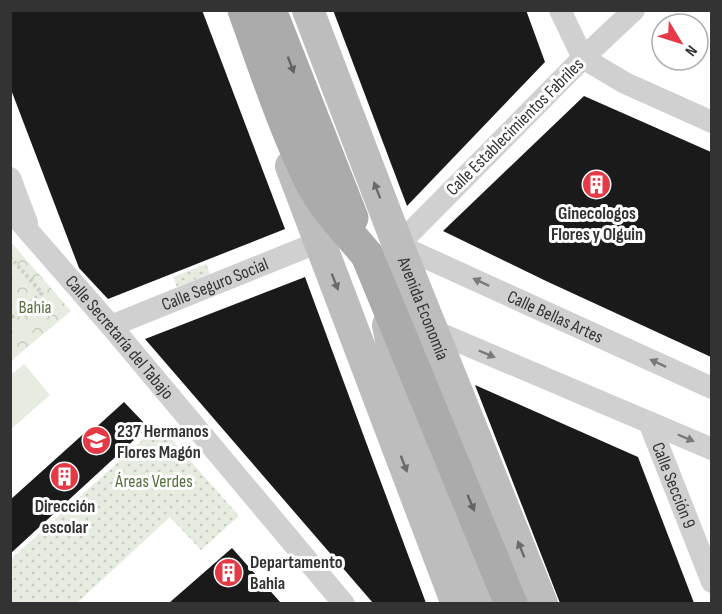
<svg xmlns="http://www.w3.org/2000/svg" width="722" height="614" viewBox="0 0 722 614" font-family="'Sofia Sans Condensed',sans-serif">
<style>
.grass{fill:#e6ecdf}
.forest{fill:url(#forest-crowns)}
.garden{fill:url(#garden-dots)}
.building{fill:#1a1a1a}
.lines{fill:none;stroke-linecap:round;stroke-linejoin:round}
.path{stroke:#cdcdcd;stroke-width:4;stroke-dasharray:3 3;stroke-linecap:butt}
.minor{stroke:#d0d0d0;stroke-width:22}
.secondary{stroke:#bdbdbd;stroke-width:32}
.primary{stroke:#ababab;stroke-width:33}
.primary-bridge{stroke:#ababab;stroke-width:33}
.oneway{fill:#636363}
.oneway2{fill:#6a6a6a}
.oneway3{fill:#7a7a7a}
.labels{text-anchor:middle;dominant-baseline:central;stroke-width:6;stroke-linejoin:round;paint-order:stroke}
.street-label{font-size:18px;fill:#333;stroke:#fff}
.poi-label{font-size:18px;font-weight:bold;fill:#333;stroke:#fff}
.park-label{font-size:18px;fill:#56703f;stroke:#fff}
</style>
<defs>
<pattern id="forest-crowns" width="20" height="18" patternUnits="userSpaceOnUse" patternTransform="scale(1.5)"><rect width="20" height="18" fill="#e6ecdf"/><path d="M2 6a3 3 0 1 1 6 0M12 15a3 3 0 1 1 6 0" fill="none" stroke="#c6cbc0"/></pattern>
<pattern id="garden-dots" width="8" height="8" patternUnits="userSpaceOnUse" patternTransform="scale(1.5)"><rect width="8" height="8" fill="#e6ecdf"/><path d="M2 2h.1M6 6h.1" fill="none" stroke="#c6cbc0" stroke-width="1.8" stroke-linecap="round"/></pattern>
</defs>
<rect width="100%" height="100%" fill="#fff"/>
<polygon class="grass" points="24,364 50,395 11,429 11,375"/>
<polygon class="forest" points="11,242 71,311 11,361 10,361"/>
<g class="garden">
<polygon points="206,264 210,274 177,287 173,277"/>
<polygon points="159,425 239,516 201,550 170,517 77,603 11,603 11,559"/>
</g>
<g class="building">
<polygon points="10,10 202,10 285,229 108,299 79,268 10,87"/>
<polygon points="333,10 526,10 545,62 407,206"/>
<polygon points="584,96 711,152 711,357 546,281 443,231"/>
<polygon points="305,277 363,434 426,603 373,603 145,339"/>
<polygon points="475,385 638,457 694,603 560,603"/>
<polygon points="124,402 148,427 10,554 10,500 90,428 92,431"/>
<polygon points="232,548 281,603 169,603"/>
</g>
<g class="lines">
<polyline class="path" points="10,257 42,293 10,319"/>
<g class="minor">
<polyline points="560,10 583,58 625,83 712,122"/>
<path id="s1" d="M634,10L583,58L398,245L712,388"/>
<polyline points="10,178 27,223"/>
<path id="s2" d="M10,210L111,326L344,604"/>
<path id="s3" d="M111,326L319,242"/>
<polyline points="434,331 712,449"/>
<path id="s4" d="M649,422L712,582"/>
</g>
<g class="secondary">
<path id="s5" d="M308,10L398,245L542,604"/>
<polyline points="291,166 457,604"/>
<polyline points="388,325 396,367 486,604"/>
</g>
<g class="primary">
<path d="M244,10C265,68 284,127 311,182C325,209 348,232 367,255"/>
<polyline points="270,10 352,218"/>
</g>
<polyline class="primary-bridge" points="367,255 511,604"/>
</g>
<defs><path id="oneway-solid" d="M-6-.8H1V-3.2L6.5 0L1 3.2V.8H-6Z" transform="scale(1.5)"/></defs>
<g class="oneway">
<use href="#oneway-solid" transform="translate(291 65) rotate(69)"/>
<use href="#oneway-solid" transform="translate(471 503) rotate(67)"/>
</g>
<g class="oneway2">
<use href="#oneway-solid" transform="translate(377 190) rotate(-111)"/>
<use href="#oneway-solid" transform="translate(335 282) rotate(69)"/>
<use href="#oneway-solid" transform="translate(404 464) rotate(69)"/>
<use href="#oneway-solid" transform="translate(521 549) rotate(-112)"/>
</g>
<g class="oneway3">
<use href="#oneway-solid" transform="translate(481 282) rotate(-155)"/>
<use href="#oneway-solid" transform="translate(487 354) rotate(23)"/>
<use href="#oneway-solid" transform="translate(658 363) rotate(-155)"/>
<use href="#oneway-solid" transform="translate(686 438) rotate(23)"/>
</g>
<defs>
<symbol id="building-disc" viewBox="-11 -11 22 22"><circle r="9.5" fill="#e63946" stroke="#fff"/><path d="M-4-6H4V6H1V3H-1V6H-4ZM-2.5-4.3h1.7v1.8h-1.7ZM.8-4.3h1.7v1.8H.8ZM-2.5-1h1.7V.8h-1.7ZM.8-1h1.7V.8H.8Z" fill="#fff"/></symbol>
<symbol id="school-disc" viewBox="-11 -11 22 22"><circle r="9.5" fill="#e63946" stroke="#fff"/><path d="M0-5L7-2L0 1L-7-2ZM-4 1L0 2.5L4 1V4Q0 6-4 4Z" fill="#fff"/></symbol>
</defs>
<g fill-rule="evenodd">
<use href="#building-disc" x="580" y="168" width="33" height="33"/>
<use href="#school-disc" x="80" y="424" width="33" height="33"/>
<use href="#building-disc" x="48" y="460" width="33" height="33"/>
<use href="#building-disc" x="212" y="556" width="33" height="33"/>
</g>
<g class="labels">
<g class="street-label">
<text transform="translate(515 127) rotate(-45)">Calle Establecimientos Fabriles</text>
<text stroke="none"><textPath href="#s3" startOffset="112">Calle Seguro Social</textPath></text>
<text stroke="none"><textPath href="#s5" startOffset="320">Avenida Economía</textPath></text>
<text stroke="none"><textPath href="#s1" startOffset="506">Calle Bellas Artes</textPath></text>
<text stroke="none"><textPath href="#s2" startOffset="168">Calle Secretaría del Tabajo</textPath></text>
<text stroke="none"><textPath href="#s4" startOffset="68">Calle Sección 9</textPath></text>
</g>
<g class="poi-label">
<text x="597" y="213">Ginecologos<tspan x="597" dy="21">Flores y Olguin</tspan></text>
<text x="117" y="431" text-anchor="start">237 Hermanos<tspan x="117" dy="21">Flores Magón</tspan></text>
<text x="65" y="506">Dirección<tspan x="65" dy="21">escolar</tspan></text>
<text x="250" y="562" text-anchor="start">Departamento<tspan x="250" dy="21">Bahia</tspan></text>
</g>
<g class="park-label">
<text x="35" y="307">Bahia</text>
<text x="154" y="481">Áreas Verdes</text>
</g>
</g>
<rect width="722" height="614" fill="none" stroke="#333333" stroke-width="24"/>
<g transform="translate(680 42) rotate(128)"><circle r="28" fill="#ffffff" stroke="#adadad" stroke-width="1.5"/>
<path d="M0-4.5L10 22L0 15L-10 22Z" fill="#e63946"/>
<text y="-9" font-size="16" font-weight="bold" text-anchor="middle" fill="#333333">N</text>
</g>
</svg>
